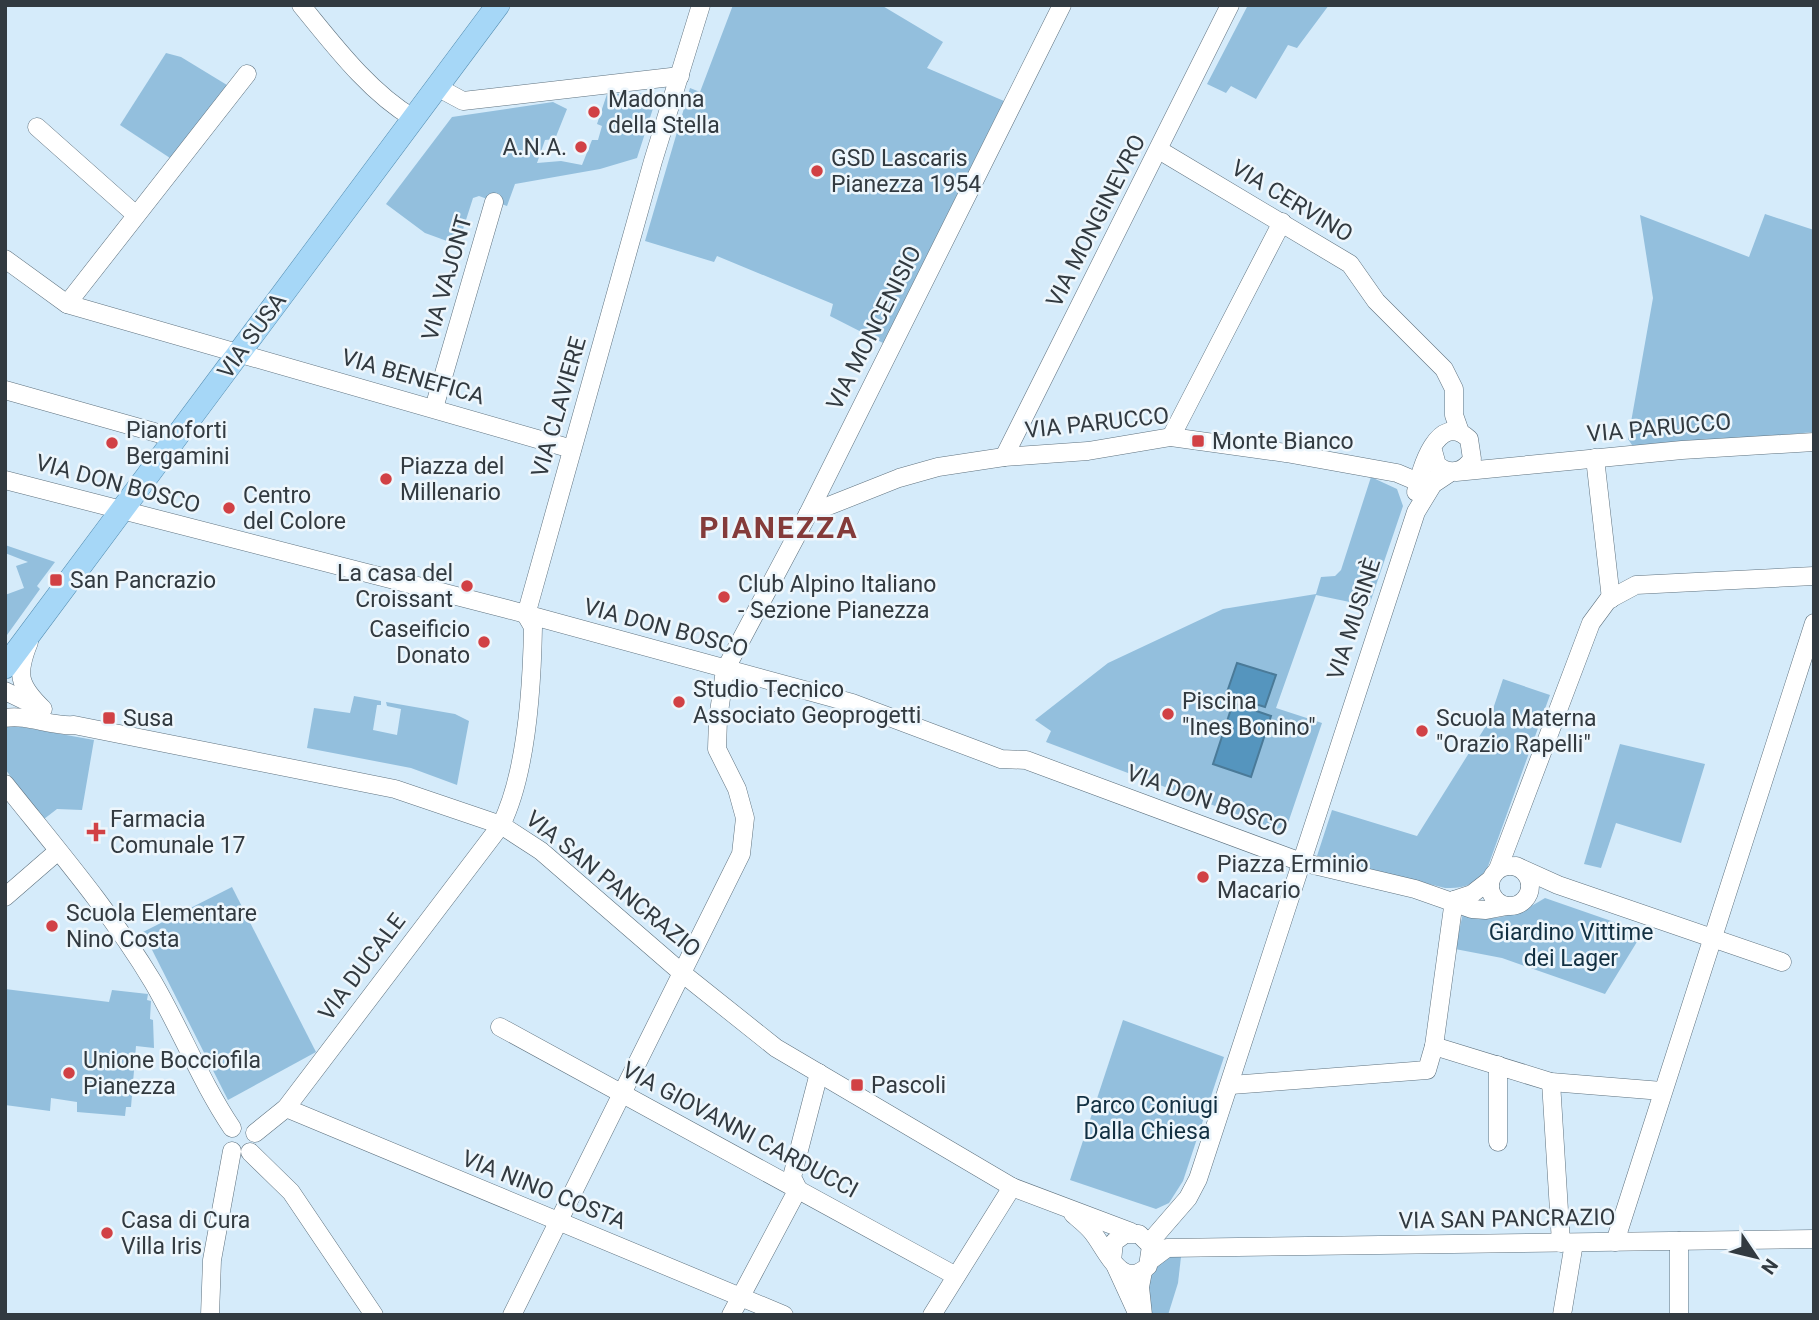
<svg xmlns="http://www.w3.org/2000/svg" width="1819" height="1320" viewBox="0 0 1819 1320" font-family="Roboto,sans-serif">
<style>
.green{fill:#93bfdd}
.water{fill:#5595be;stroke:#4a7a98;stroke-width:2}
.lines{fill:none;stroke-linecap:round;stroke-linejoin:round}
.minor-casing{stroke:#5f727f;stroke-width:19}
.major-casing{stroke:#568fb3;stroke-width:24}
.minor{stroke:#fff;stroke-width:18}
.major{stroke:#a6d7f7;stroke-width:23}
.poi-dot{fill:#d14145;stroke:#edf6fc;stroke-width:2.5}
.labels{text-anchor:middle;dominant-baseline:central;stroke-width:5;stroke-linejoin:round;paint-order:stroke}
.poi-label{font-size:23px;fill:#323a40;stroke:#edf6fc;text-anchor:start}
.street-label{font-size:23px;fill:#323a40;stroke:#edf6fc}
.park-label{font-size:23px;fill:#123042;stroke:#edf6fc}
.district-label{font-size:30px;font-weight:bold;letter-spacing:2px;fill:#843b3a;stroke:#edf6fc}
</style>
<rect width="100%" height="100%" fill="#d5ebfa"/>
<g class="green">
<polygon points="733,5 881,5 943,42 927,68 1004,101 883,343 830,316 833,304 717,256 714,262 645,241 690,88 700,92"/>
<polygon points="1248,5 1329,5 1297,48 1288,45 1256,99 1231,86 1226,93 1207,84"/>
<polygon points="166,53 181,57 227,85 170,158 120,125"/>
<polygon points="658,93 637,158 600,169 515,184 507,206 479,196 473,198 458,245 425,233 386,204 452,117 553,102 567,109 555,139 545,140 537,163 561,161 582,165 592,140 598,140 602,126 597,124 607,94"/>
<polygon points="1765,214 1814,230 1814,432 1634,448 1628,439 1653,298 1640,215 1749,257"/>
<polygon points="1371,477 1397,489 1403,506 1369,606 1316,595 1276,708 1322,723 1287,826 1276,829 1046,742 1051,731 1035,720 1108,663 1223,609 1316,594 1321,577 1335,576 1341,570"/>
<polygon points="5,545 55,562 37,586 40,589 7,635 5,595 24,588 16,566 28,562 5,553"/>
<path d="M1503,679L1550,695L1487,869C1475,884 1465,889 1445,888L1317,856L1332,810L1417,836L1489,721Z"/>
<polygon points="354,696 381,701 381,705 377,705 373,730 397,735 401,709 387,706 386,702 455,714 469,721 457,785 411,768 307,748 314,708 350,713"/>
<polygon points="5,724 94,740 82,810 57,809 44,819 5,769"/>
<polygon points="1620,744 1705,764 1681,843 1616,823 1601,868 1584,864"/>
<polygon points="232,887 316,1052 228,1100 143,932"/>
<path d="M1545,898L1643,932L1605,994L1502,958L1455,949L1463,913C1490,926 1521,913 1545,898Z"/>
<polygon points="5,989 109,1002 112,990 148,994 147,1000 151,1001 150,1019 153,1020 154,1048 136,1046 131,1107 126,1107 125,1116 77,1112 77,1102 51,1098 50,1111 5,1105"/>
<polygon points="1123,1020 1224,1057 1183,1181 1169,1203 1156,1209 1070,1180"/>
<polygon points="1182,1248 1178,1283 1168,1315 1143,1315 1143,1271"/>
</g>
<g class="water">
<polygon points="1237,663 1276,675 1265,707 1226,695"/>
<polygon points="1233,703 1271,716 1251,777 1213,764"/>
</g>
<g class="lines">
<defs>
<g id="minor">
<path d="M301,5C333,44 369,92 413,118"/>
<polyline points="437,87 463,101 680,76"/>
<polyline points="37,127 136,215"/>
<polyline points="1159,150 1350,264 1376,301 1444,369 1454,389 1454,415 1460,432"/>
<polyline points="5,259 67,304 572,449"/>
<polyline points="67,304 247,74"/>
<polyline points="5,390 161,434 173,443"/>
<polyline points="434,408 494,202"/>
<polyline points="1171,437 1282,222"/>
<polyline points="1004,457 1230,5"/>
<polyline points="1595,458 1611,599"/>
<polyline points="1456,472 1682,450 1814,442"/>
<polyline points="5,480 507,609 852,703 1001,759 1026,760 1301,862 1415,889 1472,909 1486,910 1507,906"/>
<path d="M1416,492C1420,470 1438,410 1469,439L1472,459C1463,473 1449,475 1437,465L1432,447"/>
<polyline points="808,514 899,478 938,467 1004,457 1088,451 1171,437 1286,453 1397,473 1416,481 1426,482 1438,478"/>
<path d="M29,642C16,674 18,685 43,709"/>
<polyline points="5,691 34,705"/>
<path d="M5,718C28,714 51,727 74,725L395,789L501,825L541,851L682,973L776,1048L1012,1187L1131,1232"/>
<path d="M5,784C56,848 111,912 153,982C181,1030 201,1082 232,1128"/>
<circle cx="1510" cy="886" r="20"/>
<polyline points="1516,866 1558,885 1782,962"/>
<polyline points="1498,869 1591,623 1608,600 1636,585 1814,576"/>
<polyline points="5,897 58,851"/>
<polyline points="1454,900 1472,894 1490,880"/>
<polyline points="500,1027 956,1276"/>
<polyline points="1434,1046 1551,1082 1662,1091"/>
<polyline points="1498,1065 1498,1142"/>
<polyline points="1551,1082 1561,1243"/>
<polyline points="1231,1085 1427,1070 1434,1046 1454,900"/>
<polyline points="286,1108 784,1315"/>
<path d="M255,1133L286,1108L501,825C527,773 532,685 533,627L526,615L653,161L701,5"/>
<polyline points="250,1152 291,1192 374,1315"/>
<path d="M1073,1214C1080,1220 1088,1226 1093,1233C1107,1251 1122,1291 1148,1266L1151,1246L1139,1234H1125L1114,1242L1112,1261"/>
<polyline points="1615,1242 1814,623"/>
<polyline points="1149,1243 1188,1198 1198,1179 1416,512 1433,484 1451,472"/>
<polyline points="1151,1260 1167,1248 1814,1239"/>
<polyline points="1116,1267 1138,1315"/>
<polyline points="210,1315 212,1260 232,1151"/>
<polyline points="512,1315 741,854 745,818 737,789 717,749 718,719 725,670 808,514 1062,5"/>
<polyline points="731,1315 798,1189 792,1177 819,1073"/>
<polyline points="932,1315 1012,1187"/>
<polyline points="1143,1315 1140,1287 1143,1271"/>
<polyline points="1562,1315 1574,1243"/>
<polyline points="1679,1315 1679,1241"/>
</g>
<polyline id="major" points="5,667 498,5"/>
</defs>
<use href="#minor" class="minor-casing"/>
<use href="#major" class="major-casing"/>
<use href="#minor" class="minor"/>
<use href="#major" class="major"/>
</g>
<g class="poi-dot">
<circle cx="594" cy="112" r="7"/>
<circle cx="581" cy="147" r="7"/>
<circle cx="817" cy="171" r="7"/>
<rect x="1191" y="434" width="14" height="14" rx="3.5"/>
<circle cx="112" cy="443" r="7"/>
<circle cx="386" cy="479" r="7"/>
<circle cx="229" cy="508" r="7"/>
<rect x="49" y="573" width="14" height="14" rx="3.5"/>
<circle cx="467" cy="586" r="7"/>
<circle cx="724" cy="597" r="7"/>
<circle cx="484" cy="642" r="7"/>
<circle cx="679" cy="702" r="7"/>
<circle cx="1168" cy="714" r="7"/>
<rect x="102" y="711" width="14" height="14" rx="3.5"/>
<circle cx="1422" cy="731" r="7"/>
<path d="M92.5 821.5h7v7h7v7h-7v7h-7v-7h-7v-7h7z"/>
<circle cx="1203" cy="877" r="7"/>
<circle cx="52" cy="926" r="7"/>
<circle cx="69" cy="1073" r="7"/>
<rect x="850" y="1078" width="14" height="14" rx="3.5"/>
<circle cx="107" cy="1233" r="7"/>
</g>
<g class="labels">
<g class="poi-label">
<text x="608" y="99">Madonna<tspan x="608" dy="26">della Stella</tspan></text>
<text x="567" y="147" text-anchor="end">A.N.A.</text>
<text x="831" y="158">GSD Lascaris<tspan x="831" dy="26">Pianezza 1954</tspan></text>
<text x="126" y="430">Pianoforti<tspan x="126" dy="26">Bergamini</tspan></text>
<text x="1212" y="441">Monte Bianco</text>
<text x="400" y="466">Piazza del<tspan x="400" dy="26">Millenario</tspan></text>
<text x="243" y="495">Centro<tspan x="243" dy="26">del Colore</tspan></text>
<text x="453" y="573" text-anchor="end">La casa del<tspan x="453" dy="26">Croissant</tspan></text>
<text x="70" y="580">San Pancrazio</text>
<text x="738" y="584">Club Alpino Italiano<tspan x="738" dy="26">- Sezione Pianezza</tspan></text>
<text x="470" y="629" text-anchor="end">Caseificio<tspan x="470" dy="26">Donato</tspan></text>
<text x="693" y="689">Studio Tecnico<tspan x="693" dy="26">Associato Geoprogetti</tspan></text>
<text x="1182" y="701">Piscina<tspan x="1182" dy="26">"Ines Bonino"</tspan></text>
<text x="123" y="718">Susa</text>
<text x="1436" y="718">Scuola Materna<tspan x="1436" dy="26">"Orazio Rapelli"</tspan></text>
<text x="110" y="819">Farmacia<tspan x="110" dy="26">Comunale 17</tspan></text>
<text x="1217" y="864">Piazza Erminio<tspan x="1217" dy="26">Macario</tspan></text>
<text x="66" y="913">Scuola Elementare<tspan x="66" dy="26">Nino Costa</tspan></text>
<text x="83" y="1060">Unione Bocciofila<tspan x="83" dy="26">Pianezza</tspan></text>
<text x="871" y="1085">Pascoli</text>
<text x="121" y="1220">Casa di Cura<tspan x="121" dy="26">Villa Iris</tspan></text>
</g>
<g class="street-label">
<text transform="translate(1292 201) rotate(31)">VIA CERVINO</text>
<text transform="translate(1096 221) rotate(-63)">VIA MONGINEVRO</text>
<text transform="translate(447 278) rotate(-74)">VIA VAJONT</text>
<text transform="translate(874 328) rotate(-63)">VIA MONCENISIO</text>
<text transform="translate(252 336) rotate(-54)">VIA SUSA</text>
<text transform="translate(413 377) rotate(16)">VIA BENEFICA</text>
<text transform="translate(559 407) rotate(-74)">VIA CLAVIERE</text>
<text transform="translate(1097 423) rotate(-6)">VIA PARUCCO</text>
<text transform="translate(1659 428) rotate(-5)">VIA PARUCCO</text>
<text transform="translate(118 484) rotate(15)">VIA DON BOSCO</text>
<text transform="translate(1354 619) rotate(-72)">VIA MUSINÈ</text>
<text transform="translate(666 628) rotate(15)">VIA DON BOSCO</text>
<text transform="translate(1207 801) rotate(20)">VIA DON BOSCO</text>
<text transform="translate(613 884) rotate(39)">VIA SAN PANCRAZIO</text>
<text transform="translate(362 967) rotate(-53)">VIA DUCALE</text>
<text transform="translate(740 1130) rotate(28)">VIA GIOVANNI CARDUCCI</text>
<text transform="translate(544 1190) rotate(22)">VIA NINO COSTA</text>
<text transform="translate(1507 1219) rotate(-1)">VIA SAN PANCRAZIO</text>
</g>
<g class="park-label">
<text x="1571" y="932">Giardino Vittime<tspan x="1571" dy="26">dei Lager</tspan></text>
<text x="1147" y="1105">Parco Coniugi<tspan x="1147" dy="26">Dalla Chiesa</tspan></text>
</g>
<g class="district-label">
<text x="779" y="527">PIANEZZA</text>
</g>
</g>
<rect width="1819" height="1320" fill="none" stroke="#323a40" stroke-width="14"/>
<g transform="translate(1756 1257) rotate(125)" stroke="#edf6fc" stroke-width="5" paint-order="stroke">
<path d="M0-5L12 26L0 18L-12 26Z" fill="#323a40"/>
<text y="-10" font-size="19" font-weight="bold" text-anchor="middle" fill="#323a40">N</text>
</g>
</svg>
